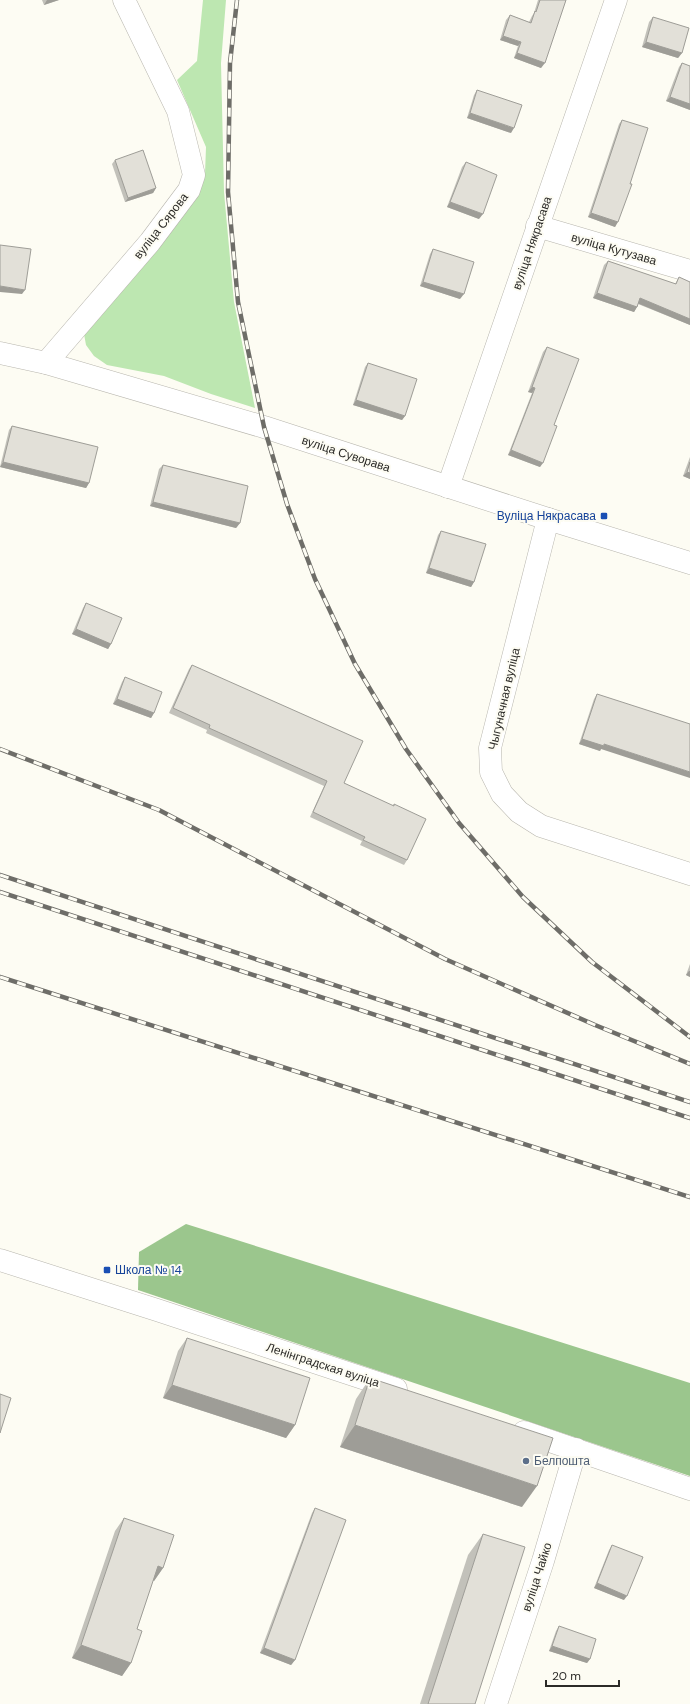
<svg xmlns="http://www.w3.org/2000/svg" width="690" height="1704" viewBox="0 0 690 1704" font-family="'DM Sans',sans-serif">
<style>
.green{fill:#bde7b1}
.forest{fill:#9bc68d}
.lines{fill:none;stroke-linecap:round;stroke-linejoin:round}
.minor-casing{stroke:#b8b6ae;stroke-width:23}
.tertiary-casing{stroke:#b8b6ae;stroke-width:23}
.minor{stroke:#fff;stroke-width:22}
.tertiary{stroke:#fff;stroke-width:22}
.rail-casing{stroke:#6e6d68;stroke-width:4.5}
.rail{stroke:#fdfcf3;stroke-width:3;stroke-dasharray:9;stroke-linecap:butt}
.wall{fill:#c2c1ba}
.shaded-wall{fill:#9e9d97}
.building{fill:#e2e0d8;stroke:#9e9d97}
.transit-dot{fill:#1a4fb4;stroke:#fdfcf3;stroke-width:1.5}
.service-dot{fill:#5c6f8a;stroke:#fdfcf3;stroke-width:1.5}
.labels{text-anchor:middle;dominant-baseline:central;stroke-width:4;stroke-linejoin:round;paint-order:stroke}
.street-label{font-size:12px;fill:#2c2b28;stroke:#fdfcf3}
.transit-label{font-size:12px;fill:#164399;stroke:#fdfcf3;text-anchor:end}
.service-label{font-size:12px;fill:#4e5e75;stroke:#fdfcf3;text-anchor:start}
</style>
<rect width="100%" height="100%" fill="#fdfcf3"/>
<polygon class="green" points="203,0 226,0 221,63 224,192 234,302 255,408 211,394 164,376 107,365 94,356 86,345 84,334 195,194 205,174 206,147 177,80 197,61"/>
<polygon class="forest" points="186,1224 690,1383 690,1476 138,1290 139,1252"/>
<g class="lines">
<defs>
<g id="minor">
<polyline points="537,226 690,271"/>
<polyline points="46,363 150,242 189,190 194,175 178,111 124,0"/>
<polyline points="448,487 616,0"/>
<polyline points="548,519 490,748 491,772 502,794 519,812 541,826 690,874"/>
<polyline points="496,1704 543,1561 576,1449"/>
</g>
<g id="tertiary">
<polyline points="0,353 46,363 264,427 548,519 690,563"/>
<polyline points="0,1260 157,1310 396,1389"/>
<polyline points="524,1432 690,1489"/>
</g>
</defs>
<use href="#minor" class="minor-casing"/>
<use href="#tertiary" class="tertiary-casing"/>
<use href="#minor" class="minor"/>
<use href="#tertiary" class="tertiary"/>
<defs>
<g id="rail">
<polyline points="237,0 230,63 228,192 238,302 264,427 287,504 315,579 355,664 406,749 459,823 523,897 592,962 690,1037"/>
<polyline points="0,749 159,810 445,959 595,1025 690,1064"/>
<polyline points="0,875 690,1102"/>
<polyline points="0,892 690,1118"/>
<polyline points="0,977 690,1197"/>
</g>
</defs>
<use href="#rail" class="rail-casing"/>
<use href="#rail" class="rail"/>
</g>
<g class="wall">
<polygon points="42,0 59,0 44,5"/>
<polygon points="538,0 566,0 541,68 514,58 518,46 500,40 506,20 510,15 529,22 532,16 534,13"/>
<polygon points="653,17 682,53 678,58 642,47 649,22"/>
<polygon points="682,63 690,66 690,110 666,101 679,67"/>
<polygon points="477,90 511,133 467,118 474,95"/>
<polygon points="622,120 630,184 615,227 588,217 619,124"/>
<polygon points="115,160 156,188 153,193 125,202 112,164"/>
<polygon points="466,162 479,219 447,207 462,167"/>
<polygon points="433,249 460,299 420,286 430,254"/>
<polygon points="608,261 675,284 679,277 690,282 690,325 638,304 637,307 634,312 593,298 604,265"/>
<polygon points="547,347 554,425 540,467 508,455 532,393 528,392 543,352"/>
<polygon points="368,363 405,416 402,420 353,405 365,367"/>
<polygon points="12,426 89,483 86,488 0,467 9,430"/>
<polygon points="690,457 690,479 683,476"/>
<polygon points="163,465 240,523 236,528 150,506 159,469"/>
<polygon points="441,531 474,582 471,587 426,573 438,535"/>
<polygon points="86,603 111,644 108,649 72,634 83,608"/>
<polygon points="192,665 344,783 393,806 394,804 407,860 404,865 360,845 362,841 310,817 324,786 206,733 207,730 169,713 189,669"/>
<polygon points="125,677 154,713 151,718 113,704 122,682"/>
<polygon points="597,694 601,749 600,751 579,744 594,699"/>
<polygon points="690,964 690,977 686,975"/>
<polygon points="187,1338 295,1425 286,1438 163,1398 178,1351"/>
<polygon points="370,1378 522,1507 340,1447 356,1399"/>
<polygon points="315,1508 295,1660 291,1665 260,1653 312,1513"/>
<polygon points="124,1518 163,1568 154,1581 153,1580 137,1629 131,1663 122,1676 72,1658 115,1531"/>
<polygon points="483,1534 475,1704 420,1704 468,1555"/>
<polygon points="612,1545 624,1600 594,1588 609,1550"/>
<polygon points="559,1626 590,1659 587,1663 549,1651 556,1631"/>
</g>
<g class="shaded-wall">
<polygon points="47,0 59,0 44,5"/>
<polygon points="503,36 521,42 518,46 500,40"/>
<polygon points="646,42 682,53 678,58 642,47"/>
<polygon points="517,53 545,63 541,68 514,58"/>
<polygon points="670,97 690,104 690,110 666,101"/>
<polygon points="470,113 514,128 511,133 467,118"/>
<polygon points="156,188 153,193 125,202 128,198"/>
<polygon points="450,202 483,214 479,219 447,207"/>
<polygon points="591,213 618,222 615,227 588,217"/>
<polygon points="423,282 464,294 460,299 420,286"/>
<polygon points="0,286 25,290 22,294 0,292"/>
<polygon points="597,293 637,307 634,312 593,298"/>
<polygon points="640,298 690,319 690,325 637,303"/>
<polygon points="532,387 535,388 532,393 528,392"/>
<polygon points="356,400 405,416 402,420 353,405"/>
<polygon points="511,450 543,463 540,467 508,455"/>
<polygon points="3,462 89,483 86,488 0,467"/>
<polygon points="687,472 690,473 690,479 683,476"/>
<polygon points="153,502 240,523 236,528 150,506"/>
<polygon points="429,568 474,582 471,587 426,573"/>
<polygon points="76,629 111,644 108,649 72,634"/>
<polygon points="117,699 154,713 151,718 113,704"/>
<polygon points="582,739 604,744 690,772 690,778 601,749 600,751 579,744"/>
<polygon points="689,971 690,971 690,977 686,975"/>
<polygon points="172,1385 295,1425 286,1438 163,1398"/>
<polygon points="355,1425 537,1486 522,1507 340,1447"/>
<polygon points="158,1566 163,1568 154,1581 149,1579"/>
<polygon points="597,1583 627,1596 624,1600 594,1588"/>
<polygon points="81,1645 131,1663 122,1676 72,1658"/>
<polygon points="552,1646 590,1659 587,1663 549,1651"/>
<polygon points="264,1648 295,1660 291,1665 260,1653"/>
</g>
<g class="building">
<polygon points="540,0 566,0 545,63 517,53 521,42 503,36 510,15 531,23 535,11 536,12"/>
<polygon points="653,17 689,28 682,53 646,42"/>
<polygon points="682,63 690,66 690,104 670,97"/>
<polygon points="477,90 522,105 514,128 470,113"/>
<polygon points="622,120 648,128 630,184 632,184 618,222 591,213"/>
<polygon points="143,150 156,188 128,198 115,160"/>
<polygon points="466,162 497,175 483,214 450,202"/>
<polygon points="0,245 31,249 25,290 0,286"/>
<polygon points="433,249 474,262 464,294 423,282"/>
<polygon points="608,261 676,284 679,277 690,282 690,319 640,298 637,307 597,293"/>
<polygon points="547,347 579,359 554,425 557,426 543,463 511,450 535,388 532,387"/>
<polygon points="368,363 417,379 405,416 356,400"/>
<polygon points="12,426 98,447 89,483 3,462"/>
<polygon points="690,462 690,473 687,472"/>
<polygon points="163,465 248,486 240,523 153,502"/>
<polygon points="441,531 486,544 474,582 429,568"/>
<polygon points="86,603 122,618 111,644 76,629"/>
<polygon points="192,665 363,741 344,783 394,806 394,804 426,819 407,860 363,840 365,837 313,812 327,781 209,728 210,725 173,708"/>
<polygon points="125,677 162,692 154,713 117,699"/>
<polygon points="597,694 690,724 690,772 604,744 604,746 582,739"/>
<polygon points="187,1338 310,1378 295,1425 172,1385"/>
<polygon points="370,1378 553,1438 537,1486 355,1425"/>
<polygon points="0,1394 11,1398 0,1433"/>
<polygon points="315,1508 346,1520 295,1660 264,1648"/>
<polygon points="124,1518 174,1535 163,1568 158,1566 137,1629 142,1631 131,1663 81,1645"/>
<polygon points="483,1534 525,1547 475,1704 428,1704"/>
<polygon points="612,1545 643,1557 627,1596 597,1583"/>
<polygon points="559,1626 596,1639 590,1659 552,1646"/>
</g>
<g class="transit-dot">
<rect x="600" y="512" width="8" height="8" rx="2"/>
<rect x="103" y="1266" width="8" height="8" rx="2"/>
</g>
<circle class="service-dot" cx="526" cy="1461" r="4"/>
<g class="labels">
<g class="street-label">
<text transform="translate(161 226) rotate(-52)">вуліца Сярова</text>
<text transform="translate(532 243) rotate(-71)">вуліца Някрасава</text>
<text transform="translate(614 249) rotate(16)">вуліца Кутузава</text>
<text transform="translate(346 454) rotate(18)">вуліца Суворава</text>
<text transform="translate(504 699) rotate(-77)">Чыгуначная вуліца</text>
<text transform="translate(323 1365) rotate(18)">Ленінградская вуліца</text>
<text transform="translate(537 1577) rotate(-72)">вуліца Чайко</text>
</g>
<g class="transit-label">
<text x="596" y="516">Вуліца Някрасава</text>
<text x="115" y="1270" text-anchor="start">Школа № 14</text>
</g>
<g class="service-label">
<text x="534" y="1461">Белпошта</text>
</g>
</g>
<path d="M546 1680v6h73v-6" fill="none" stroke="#2c2b28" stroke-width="2"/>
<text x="552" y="1680" font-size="12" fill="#2c2b28" stroke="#fdfcf3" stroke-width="3" paint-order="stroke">20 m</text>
</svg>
